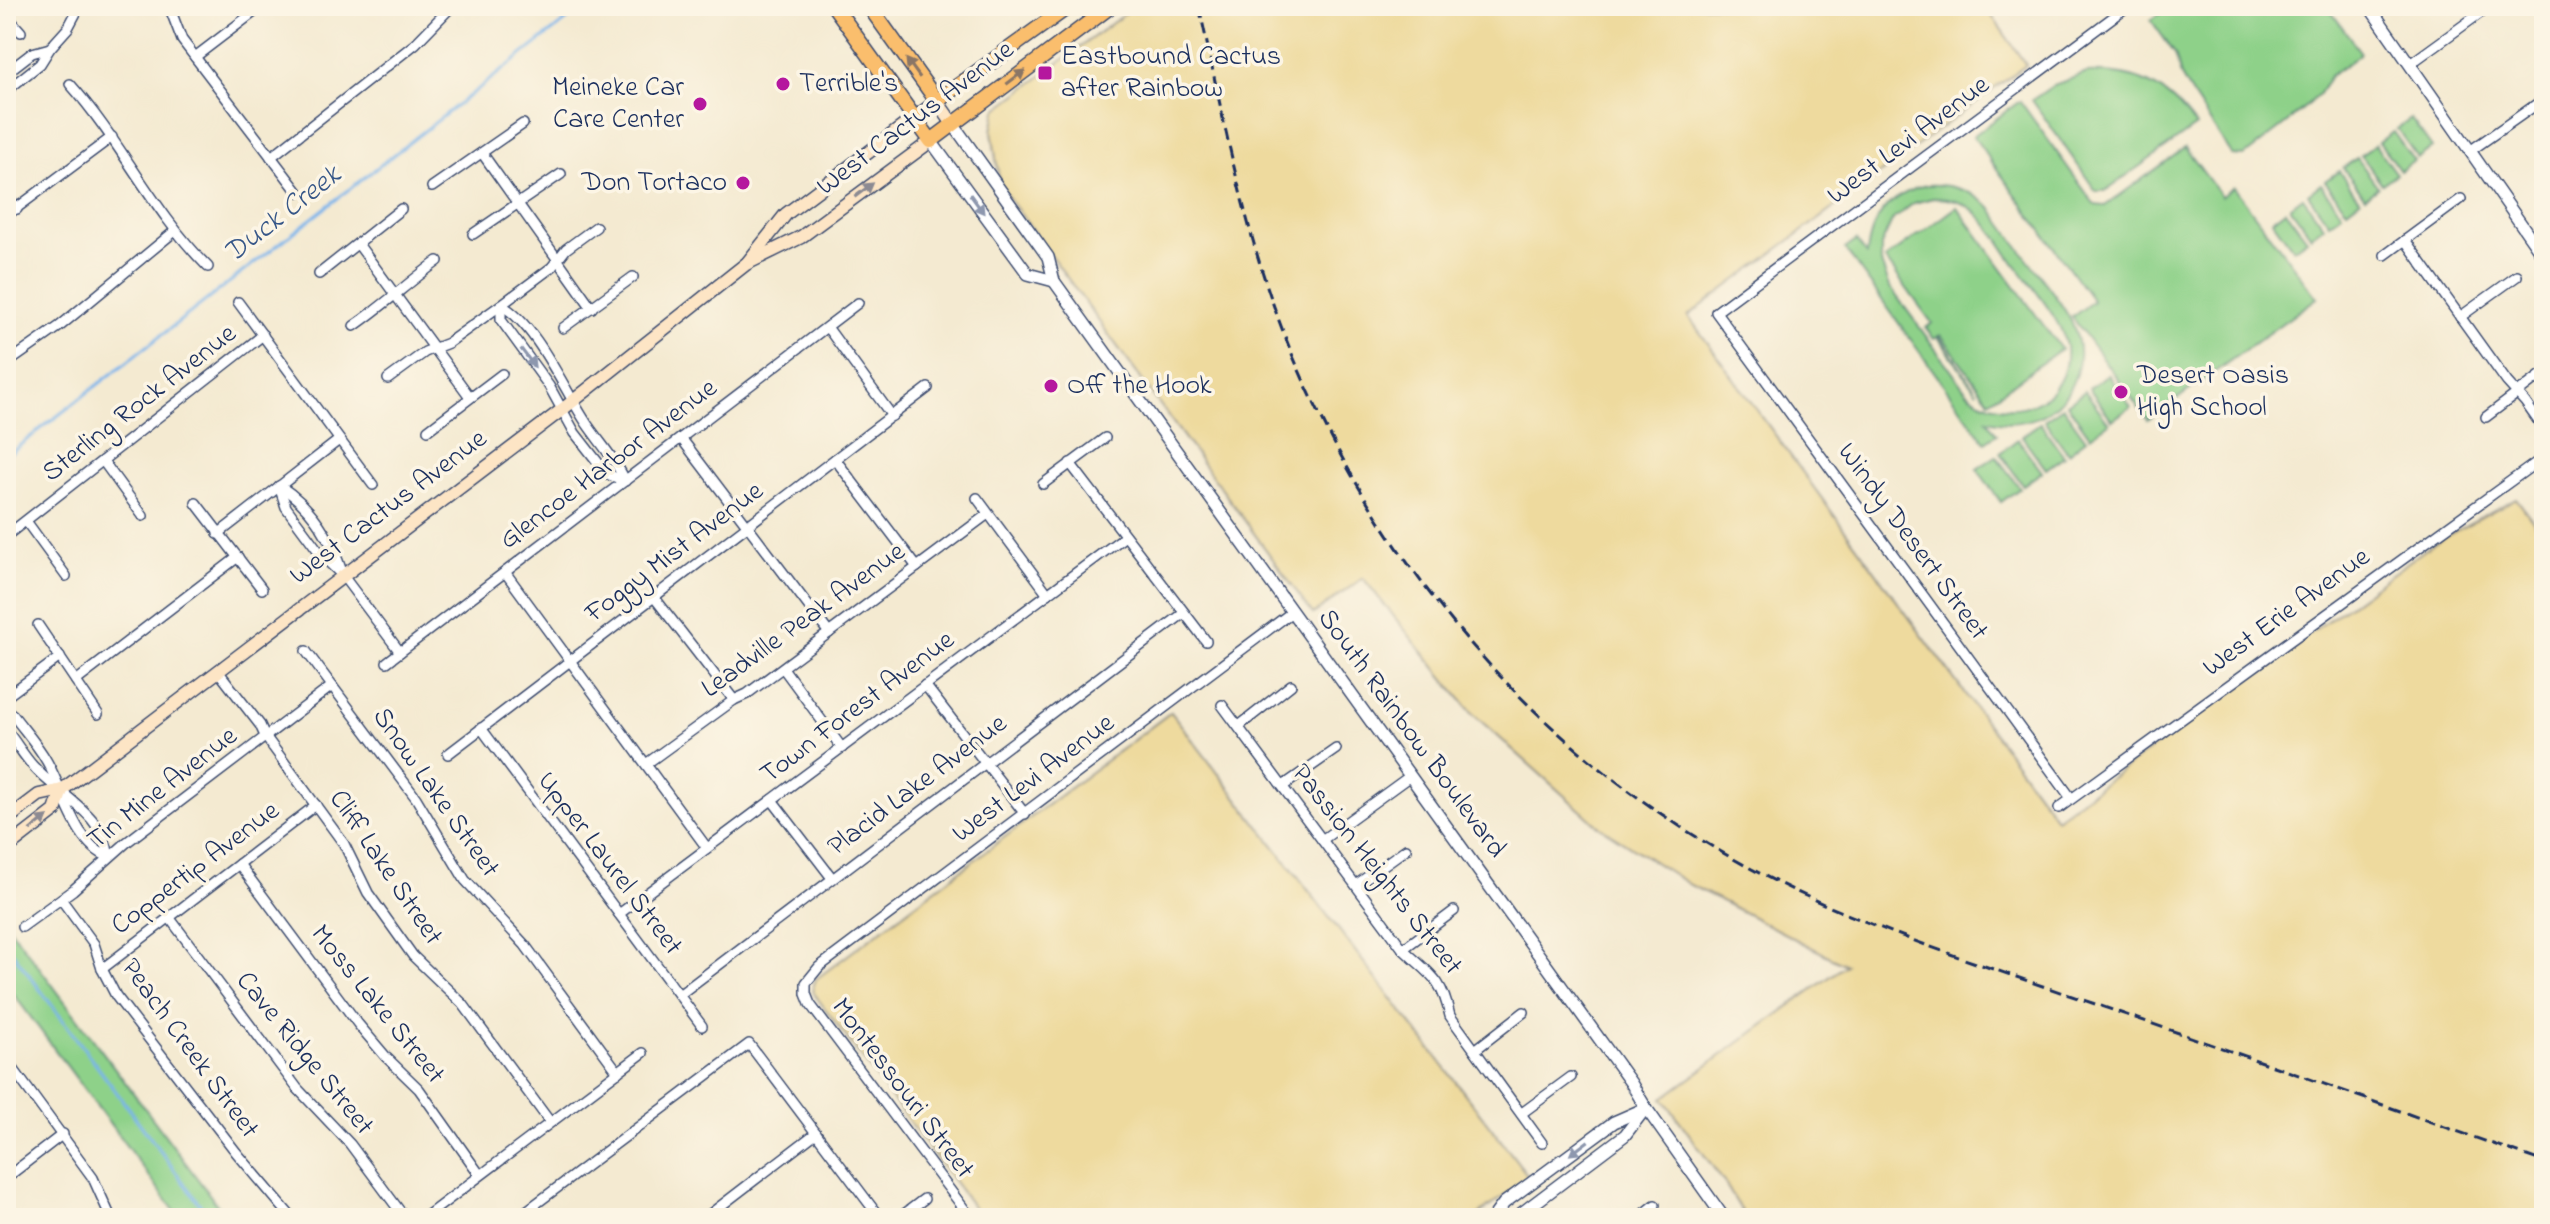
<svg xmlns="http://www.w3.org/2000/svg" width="2550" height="1224" viewBox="0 0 2550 1224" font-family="'Indie Flower',sans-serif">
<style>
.green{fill:#8ed189;stroke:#548074;stroke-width:2;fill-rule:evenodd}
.sand{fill:#eeda9e;stroke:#84847e;stroke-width:2}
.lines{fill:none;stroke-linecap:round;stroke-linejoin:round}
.stream{stroke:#79b4eb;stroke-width:3}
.minor-casing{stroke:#3c4b6f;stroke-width:12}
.tertiary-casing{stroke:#3c4b6f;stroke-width:14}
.secondary-casing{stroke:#3c4b6f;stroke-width:15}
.primary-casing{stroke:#3c4b6f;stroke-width:17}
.minor{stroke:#fff;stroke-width:9}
.tertiary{stroke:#fff;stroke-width:11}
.secondary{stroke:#fde5c5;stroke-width:12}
.primary{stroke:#fabe6d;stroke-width:14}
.rail{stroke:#1b2f5e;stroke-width:3;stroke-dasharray:12 6;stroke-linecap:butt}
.oneway{fill:#8a7666}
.oneway2{fill:#8c8a92}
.oneway3{fill:#8d97ae}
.poi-dot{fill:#b5179e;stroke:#fcf5e5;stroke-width:3}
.labels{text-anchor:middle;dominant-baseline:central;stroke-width:7;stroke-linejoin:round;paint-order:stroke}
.poi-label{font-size:28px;fill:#1b2f5e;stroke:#fcf5e5;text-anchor:start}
.street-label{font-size:28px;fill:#1b2f5e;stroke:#fcf5e5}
.water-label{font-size:30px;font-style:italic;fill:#375788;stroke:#fcf5e5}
</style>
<rect width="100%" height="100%" fill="#fcf5e5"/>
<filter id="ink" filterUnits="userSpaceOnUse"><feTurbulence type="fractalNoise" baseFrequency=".0125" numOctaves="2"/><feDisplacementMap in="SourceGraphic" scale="16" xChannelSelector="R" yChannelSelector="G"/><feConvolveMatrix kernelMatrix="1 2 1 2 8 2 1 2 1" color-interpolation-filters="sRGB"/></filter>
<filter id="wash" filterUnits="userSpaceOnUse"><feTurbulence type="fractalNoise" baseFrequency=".006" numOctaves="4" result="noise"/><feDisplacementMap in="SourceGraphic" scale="32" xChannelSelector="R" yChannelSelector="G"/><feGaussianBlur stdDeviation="1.8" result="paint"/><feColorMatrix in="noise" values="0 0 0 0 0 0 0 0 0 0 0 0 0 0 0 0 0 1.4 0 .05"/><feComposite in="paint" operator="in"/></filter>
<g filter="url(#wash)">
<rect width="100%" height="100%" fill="#f4ead1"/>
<g class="green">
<polygon points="2171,6 2327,6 2361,53 2330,76 2318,95 2288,122 2244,156 2232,155 2189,90 2181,76 2175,54 2151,20"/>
<path d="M2087,73C2137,71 2167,86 2196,126L2105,191H2096L2032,100L2054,85Z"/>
<polygon points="2020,101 2095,205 2105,206 2185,148 2221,196 2234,187 2317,298 2148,420 2072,317 2093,301 1973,136"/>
<polygon points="2411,119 2432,148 2418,158 2397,129"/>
<polygon points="2393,132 2414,161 2400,171 2379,142"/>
<polygon points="2375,145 2396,174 2382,184 2361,155"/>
<polygon points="2357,158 2378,187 2365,197 2343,168"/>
<polygon points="2339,171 2360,200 2347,210 2325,181"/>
<polygon points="2321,184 2342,213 2329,223 2308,194"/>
<path d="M1926,185C1952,183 1973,190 1992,209C2007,231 2023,253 2039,274C2061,304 2089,334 2076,374C2072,385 2066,397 2057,405C2038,422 2011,426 1987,420L1997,434L1985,442L1845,249L1856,241L1867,255C1870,218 1890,195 1926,185ZM1933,198C1948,198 1962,201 1973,210C1990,224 2002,246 2015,264C2029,283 2047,303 2058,324C2062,331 2065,339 2066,347C2071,404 2007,426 1967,392L1890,287L1881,263V245L1893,219L1914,203Z"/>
<polygon points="2303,197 2324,226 2311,236 2290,207"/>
<polygon points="1957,207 2061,349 1989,401 1941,335 1939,336 1977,392 1938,337 1934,339 1926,328 1932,323 1885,259"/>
<polygon points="2285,210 2307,239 2293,249 2272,220"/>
<polygon points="2108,374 2131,407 2112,420 2089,388"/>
<polygon points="2085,391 2109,423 2090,436 2067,404"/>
<polygon points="2063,407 2086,439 2068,453 2044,420"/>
<polygon points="2040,423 2064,456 2046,469 2022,436"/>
<polygon points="2018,439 2042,472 2023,485 2000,453"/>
<polygon points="1996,456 2020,488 2001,502 1977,469"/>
<polygon points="6,923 227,1218 180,1218 6,984"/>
</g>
<g class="sand">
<polygon points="1135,6 1985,6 2026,65 1688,316 2056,818 2437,541 2516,498 2544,536 2544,1218 1746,1218 1726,1185 1663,1098 1846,965 1690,885 1597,825 1472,713 1363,578 1313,614 1000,186 992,131 996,110"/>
<polygon points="1171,712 1529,1177 1474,1218 981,1218 812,991 816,979"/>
</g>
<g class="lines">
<g class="stream">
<polyline points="6,456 585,6"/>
<polyline points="10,949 210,1218"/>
</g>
</g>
</g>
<g filter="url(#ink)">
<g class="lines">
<defs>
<g id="minor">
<polyline points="169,6 182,40 298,192"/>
<polyline points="2018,9 2023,6"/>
<polyline points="6,15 21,32"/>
<polyline points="195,57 262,6"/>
<polyline points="2410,64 2490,6"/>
<polyline points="6,73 32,53 50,48"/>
<path d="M70,84C121,141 153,212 208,267"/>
<polyline points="6,91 40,64 50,48 68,28 76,13 76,6"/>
<polyline points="2470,151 2544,99"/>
<polyline points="482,153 592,308"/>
<polyline points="271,157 415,44 452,6"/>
<polyline points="432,187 523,124"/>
<polyline points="6,195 17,209"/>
<polyline points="6,216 112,137"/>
<polyline points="473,234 561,174"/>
<polyline points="2405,240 2507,382 2525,402 2544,429"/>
<polyline points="2533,241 2544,232"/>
<polyline points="358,244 470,397"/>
<polyline points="2385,255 2461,199"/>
<polyline points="319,274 401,209"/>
<polyline points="238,302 373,485"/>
<polyline points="501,305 501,320 549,386 575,433 607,474 625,481"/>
<path d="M501,305C537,325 564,390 587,424C600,443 615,459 625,480"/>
<polyline points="2460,317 2517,276"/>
<path d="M354,326C383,306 409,282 438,261"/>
<polyline points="827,327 892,416"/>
<polyline points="563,328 633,277"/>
<polyline points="6,364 60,326 175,231"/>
<polyline points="388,379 425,352 448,343 501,305 552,267 566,249 596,227"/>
<polyline points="2486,417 2544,373"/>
<polyline points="428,430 502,374"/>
<polyline points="681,438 829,633"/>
<polyline points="835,459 917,567"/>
<polyline points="103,461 143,516"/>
<polyline points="1070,463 1206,641"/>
<polyline points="1043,484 1105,438"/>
<polyline points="279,486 286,507 294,518 323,557 343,576 400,652"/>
<path d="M280,486C311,506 331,538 342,572"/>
<polyline points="977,498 1048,594"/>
<polyline points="196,503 262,589"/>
<polyline points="26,521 66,576"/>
<polyline points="218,534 339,440"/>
<polyline points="6,536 263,335"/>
<polyline points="505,572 707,848"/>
<polyline points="654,597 734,700"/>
<polyline points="38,625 98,714"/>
<polyline points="306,651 416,798 465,880 525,945 618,1072"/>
<polyline points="387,662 858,303"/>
<polyline points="783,668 842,748"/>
<polyline points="218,671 260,725 265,736 344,844 368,893 413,956 463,1004 550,1122"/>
<polyline points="76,681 238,557"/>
<polyline points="925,685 1025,814"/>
<polyline points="6,697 60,657"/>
<path d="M1222,705L1403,949C1430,975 1441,976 1450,1016L1542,1143"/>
<path d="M6,710L13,715C24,730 37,744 46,760C64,790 74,844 109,857C103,812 59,796 33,766C23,755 16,742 6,730"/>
<polyline points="1239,726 1291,685"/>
<polyline points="481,728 702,1026"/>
<polyline points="448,754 928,388"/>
<polyline points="646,764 734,700 747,694 988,514"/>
<polyline points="1283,786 1336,749"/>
<polyline points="2071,798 1716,312 2128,6"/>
<polyline points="772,800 832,878"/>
<polyline points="2059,808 2544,457"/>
<polyline points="1322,840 1410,776"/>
<polyline points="239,864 358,1024 386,1057 419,1089 480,1175"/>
<polyline points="1356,885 1406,849"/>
<polyline points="61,899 94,944 102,969 116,996 236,1152 292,1218"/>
<polyline points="619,914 1124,537"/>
<polyline points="169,917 297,1088 350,1144 405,1218"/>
<polyline points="22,927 73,890 127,842 332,686"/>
<polyline points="1403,949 1454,911"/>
<polyline points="102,969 316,805"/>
<polyline points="679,995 1184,613"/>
<polyline points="1475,1050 1524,1012"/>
<polyline points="6,1059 93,1178 111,1218"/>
<polyline points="1522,1113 1571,1077"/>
<polyline points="6,1178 63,1134"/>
<polyline points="424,1218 643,1053"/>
<polyline points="517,1218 749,1044 880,1218"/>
<polyline points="705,1218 816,1133"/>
<polyline points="899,1218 924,1199"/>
<polyline points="971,1218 810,1004 806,994 806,983 819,967 1292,612"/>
<polyline points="1639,1218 1655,1205"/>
</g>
<g id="tertiary">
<polyline points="2369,6 2544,257"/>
<polyline points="953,124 1048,257 1054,281 1631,1083 1646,1108 1724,1218"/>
<polyline points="931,141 1028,274 1054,281"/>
<polyline points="1493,1218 1504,1203 1614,1122 1646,1108"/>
<polyline points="1515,1218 1625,1135 1645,1109"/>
</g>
<g id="secondary">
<polyline points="748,262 786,214 937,101 953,124"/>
<polyline points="6,820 39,795 62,790 563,409 746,264 801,237 931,141"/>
<polyline points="6,849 55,811 62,790"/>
</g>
<g id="primary">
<polyline points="834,6 931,141 1111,6"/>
<polyline points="869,6 937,101 1069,6"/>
</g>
</defs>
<use href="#minor" class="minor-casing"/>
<use href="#tertiary" class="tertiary-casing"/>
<use href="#secondary" class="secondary-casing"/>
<use href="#primary" class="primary-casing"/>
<use href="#minor" class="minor"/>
<use href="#tertiary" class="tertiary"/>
<use href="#secondary" class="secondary"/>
<use href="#primary" class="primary"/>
<path class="rail" d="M1199,6C1224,121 1245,239 1290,349C1389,587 1561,779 1795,891C1899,940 2010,974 2118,1012C2261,1061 2402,1112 2544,1162"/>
</g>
<defs><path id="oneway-solid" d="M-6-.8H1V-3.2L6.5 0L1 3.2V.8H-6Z" transform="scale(2)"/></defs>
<g class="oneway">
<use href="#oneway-solid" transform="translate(913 68) rotate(-126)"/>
<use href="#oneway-solid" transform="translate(1016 77) rotate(-37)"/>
</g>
<g class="oneway2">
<use href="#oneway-solid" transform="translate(864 190) rotate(-37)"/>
<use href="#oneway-solid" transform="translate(39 823) rotate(-38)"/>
</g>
<g class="oneway3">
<use href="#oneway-solid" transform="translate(977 204) rotate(54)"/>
<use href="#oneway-solid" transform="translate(528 358) rotate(53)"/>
<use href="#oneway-solid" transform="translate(1579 1148) rotate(143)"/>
</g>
</g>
<g class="poi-dot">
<rect x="1037" y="65" width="16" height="16" rx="4"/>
<circle cx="783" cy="84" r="8"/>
<circle cx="700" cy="104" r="8"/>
<circle cx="743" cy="183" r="8"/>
<circle cx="1051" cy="386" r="8"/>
<circle cx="2121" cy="392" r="8"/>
</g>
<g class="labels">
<g class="poi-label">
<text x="1061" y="57">Eastbound Cactus<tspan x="1061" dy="32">after Rainbow</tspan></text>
<text x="799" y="84">Terrible's</text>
<text x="684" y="88" text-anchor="end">Meineke Car<tspan x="684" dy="32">Care Center</tspan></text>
<text x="727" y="183" text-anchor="end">Don Tortaco</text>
<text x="2137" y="376">Desert Oasis<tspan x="2137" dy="32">High School</tspan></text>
<text x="1067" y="386">Off the Hook</text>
</g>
<g class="street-label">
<text transform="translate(916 119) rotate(-37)">West Cactus Avenue</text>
<text transform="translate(1909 141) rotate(-37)">West Levi Avenue</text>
<text transform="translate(140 404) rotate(-38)">Sterling Rock Avenue</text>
<text transform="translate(609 465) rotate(-37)">Glencoe Harbor Avenue</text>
<text transform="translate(389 508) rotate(-37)">West Cactus Avenue</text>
<text transform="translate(1912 542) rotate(54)">Windy Desert Street</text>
<text transform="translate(675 553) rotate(-37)">Foggy Mist Avenue</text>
<text transform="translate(2287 613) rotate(-36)">West Erie Avenue</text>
<text transform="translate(804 621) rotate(-36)">Leadville Peak Avenue</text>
<text transform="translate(858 708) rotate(-37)">Town Forest Avenue</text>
<text transform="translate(1411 734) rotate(54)">South Rainbow Boulevard</text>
<text transform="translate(1034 779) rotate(-37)">West Levi Avenue</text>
<text transform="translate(918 786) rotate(-37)">Placid Lake Avenue</text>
<text transform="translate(163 789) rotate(-38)">Tin Mine Avenue</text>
<text transform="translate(435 793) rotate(55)">Snow Lake Street</text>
<text transform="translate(609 864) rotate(53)">Upper Laurel Street</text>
<text transform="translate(385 868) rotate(56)">Cliff Lake Street</text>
<text transform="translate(196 869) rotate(-37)">Coppertip Avenue</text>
<text transform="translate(1376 870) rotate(52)">Passion Heights Street</text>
<text transform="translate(377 1005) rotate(51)">Moss Lake Street</text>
<text transform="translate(189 1049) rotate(54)">Peach Creek Street</text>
<text transform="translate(304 1054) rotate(51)">Cave Ridge Street</text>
<text transform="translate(902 1089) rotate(53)">Montessouri Street</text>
</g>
<g class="water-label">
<text transform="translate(283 215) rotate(-38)">Duck Creek</text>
</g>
</g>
<rect width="2550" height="1224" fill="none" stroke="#fcf5e5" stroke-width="32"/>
</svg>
